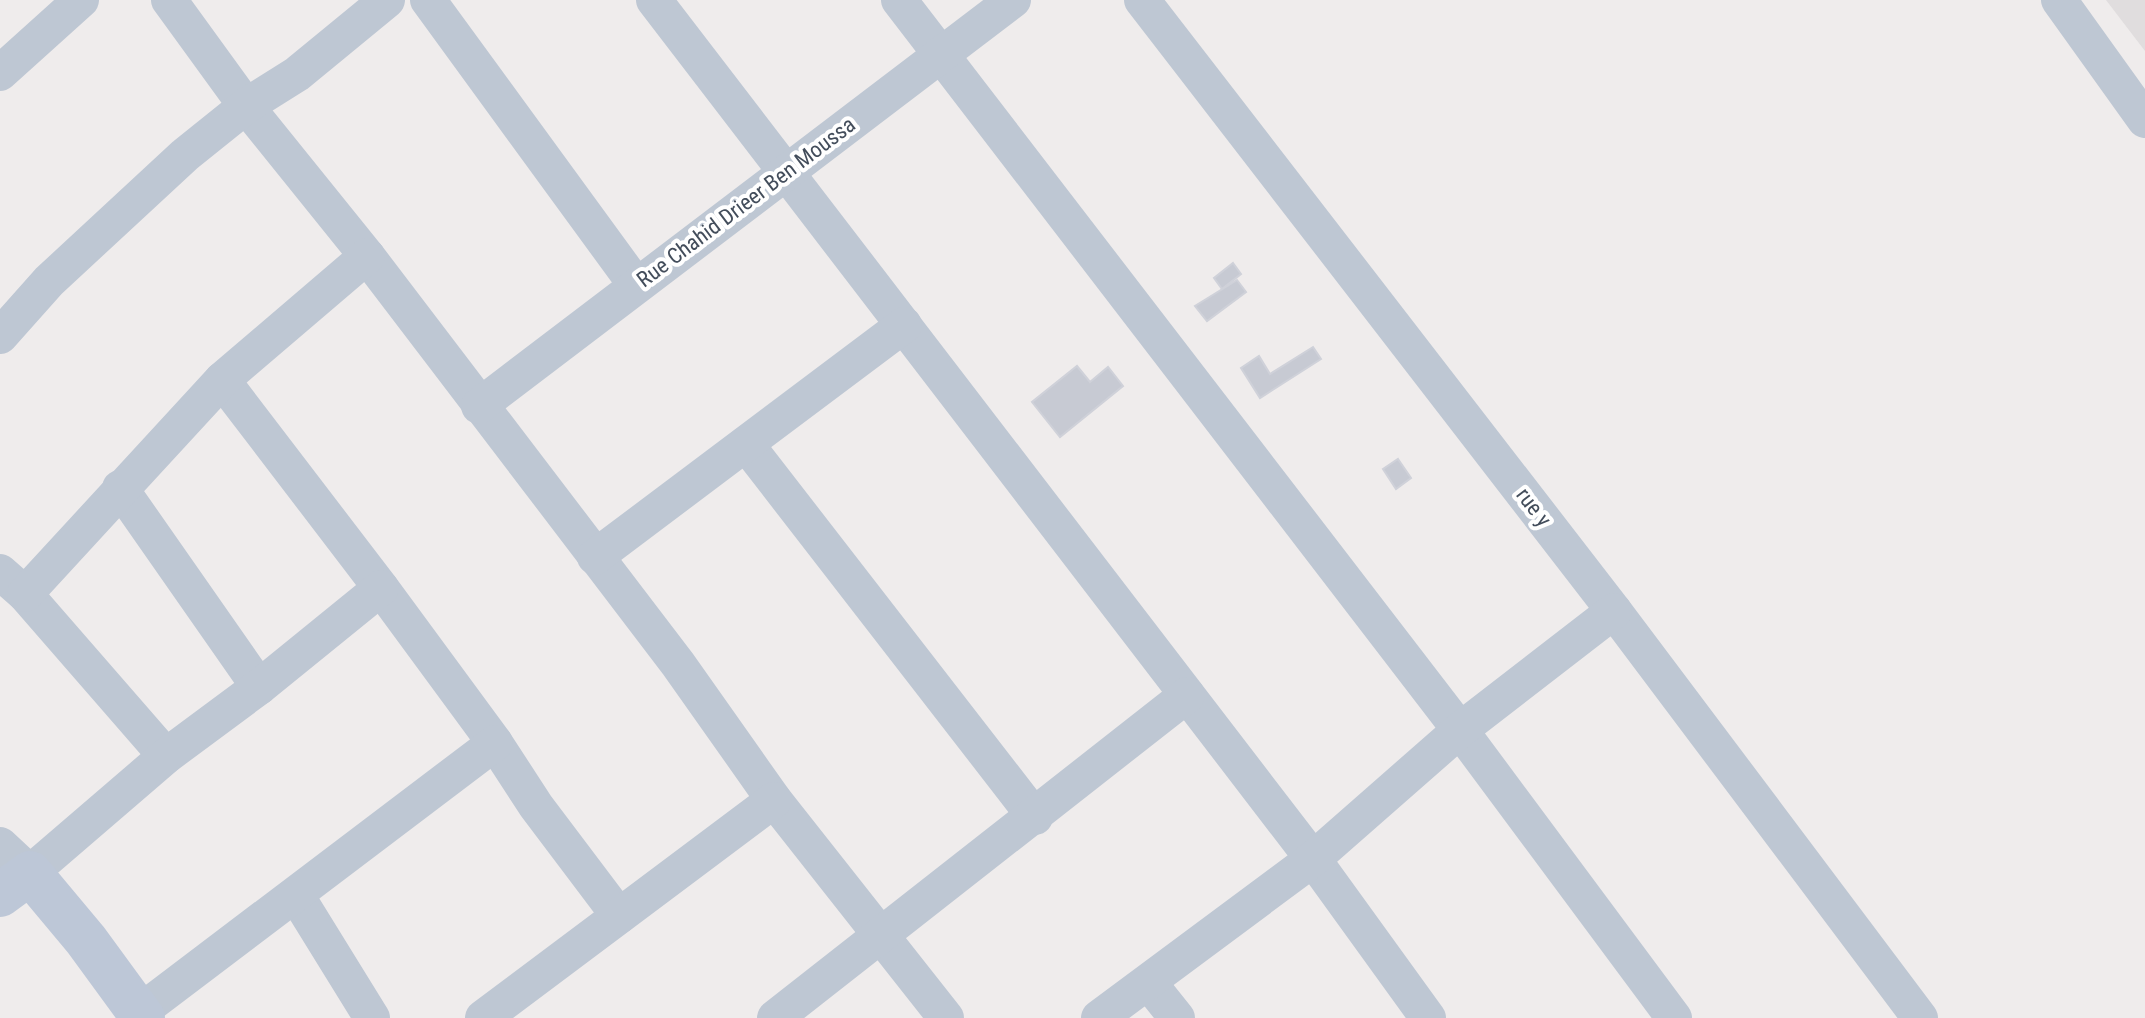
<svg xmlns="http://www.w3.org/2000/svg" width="2145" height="1018" viewBox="0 0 2145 1018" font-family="'Roboto Condensed',sans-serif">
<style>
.education{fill:#e0ddde}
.building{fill:#c7cad3;stroke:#cfd1d9;stroke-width:2}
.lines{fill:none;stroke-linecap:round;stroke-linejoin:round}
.street{stroke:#bec7d3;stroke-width:36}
.secondary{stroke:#bdc7d7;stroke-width:44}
.labels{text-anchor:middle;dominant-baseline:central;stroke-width:8;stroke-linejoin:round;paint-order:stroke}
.street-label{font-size:22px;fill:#434d5b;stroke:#fff}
</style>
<rect width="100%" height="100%" fill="#efecec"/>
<polygon class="education" points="2106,0 2145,0 2145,51"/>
<g class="building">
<polygon points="1233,263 1241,274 1222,289 1214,278"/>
<polygon points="1237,280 1246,292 1207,321 1195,306"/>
<polygon points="1313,347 1321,359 1260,398 1241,368 1259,356 1270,374"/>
<polygon points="1077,366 1090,382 1108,367 1123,386 1060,437 1032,402"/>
<polygon points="1398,459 1411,478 1396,489 1383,469"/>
</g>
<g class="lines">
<g class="street">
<polyline points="169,0 246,106 367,256 678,664 774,800 946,1018"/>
<polyline points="428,0 636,285"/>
<polyline points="654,0 1313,859 1428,1018"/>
<polyline points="899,0 1460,730 1674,1018"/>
<polyline points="1142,0 1614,611 1920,1018"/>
<polyline points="2059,0 2145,120"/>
<polyline points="0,73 81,0"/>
<polyline points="0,336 49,281 185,155 246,106 297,74 387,0"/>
<polyline points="222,380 381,588 495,743 536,806 619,916"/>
<polyline points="479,406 1013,0"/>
<polyline points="746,444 1035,817"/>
<polyline points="120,488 259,687"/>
<polyline points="595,557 904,325"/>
<polyline points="0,572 25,594 166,756"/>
<polyline points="25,594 222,380 367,256"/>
<polyline points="0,845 30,873 166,756 259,687 381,588"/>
<polyline points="296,895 372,1018"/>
<polyline points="1149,983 1177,1018"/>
<polyline points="141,1011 495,743"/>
<polyline points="483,1018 774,800"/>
<polyline points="775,1018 1187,695"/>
<polyline points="1099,1018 1313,859 1460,730 1614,611"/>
</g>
<polyline class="secondary" points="0,895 30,873 86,940 143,1018"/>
</g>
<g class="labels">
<g class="street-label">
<text transform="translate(746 202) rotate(-37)">Rue Chahid Drieer Ben Moussa</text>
<text transform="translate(1534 507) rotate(52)">rue y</text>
</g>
</g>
</svg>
